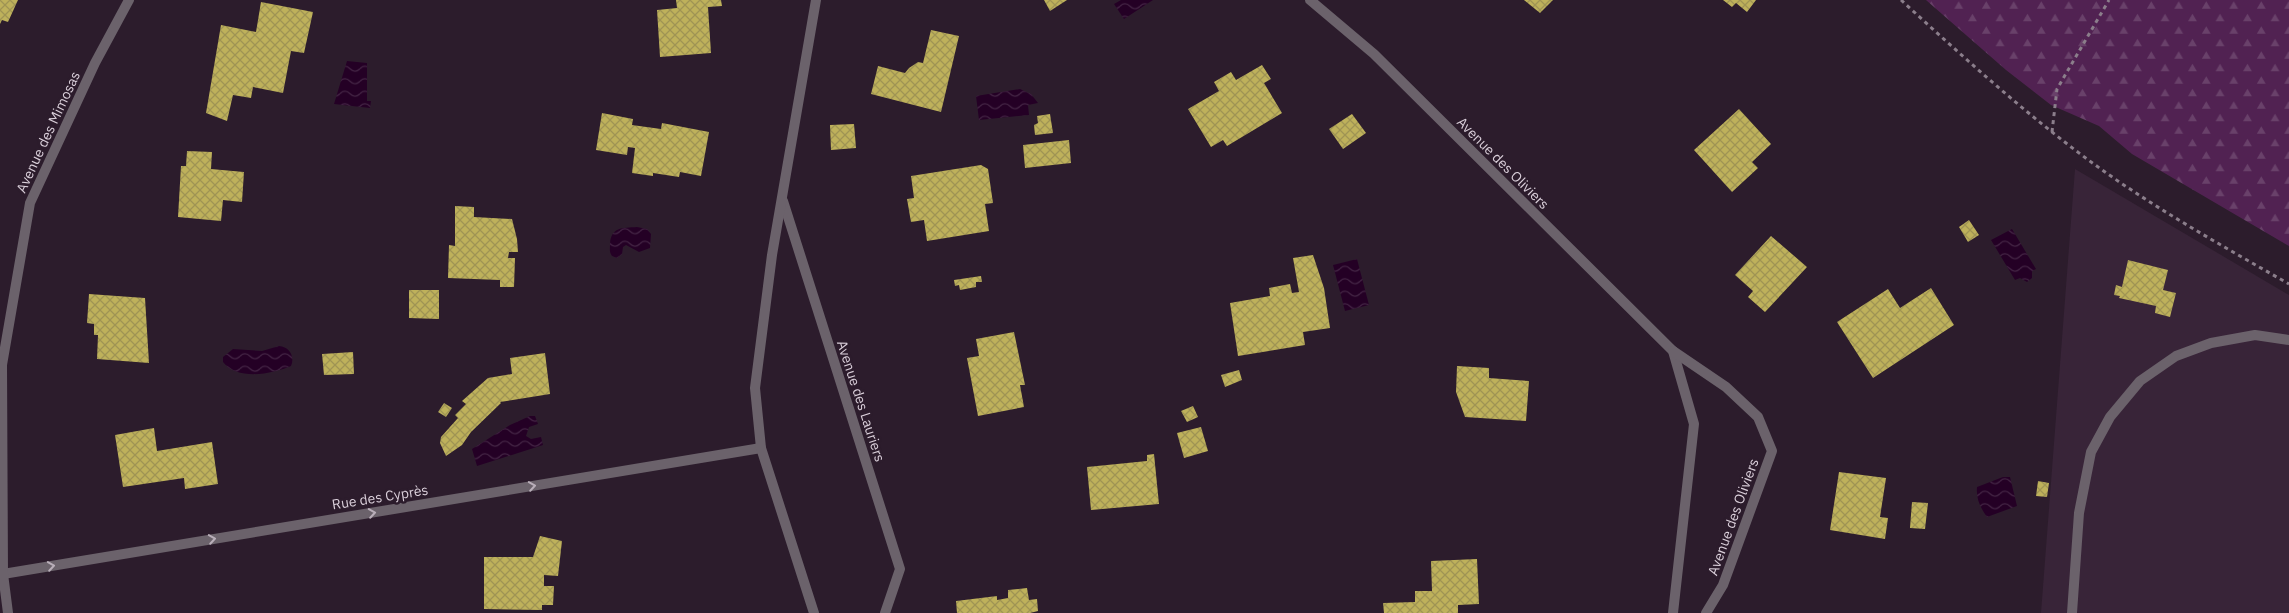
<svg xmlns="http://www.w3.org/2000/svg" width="2289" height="613" viewBox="0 0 2289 613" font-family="'IBM Plex Sans',sans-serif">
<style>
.built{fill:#382438}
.forest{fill:url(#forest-firs)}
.water{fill:url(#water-waves)}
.building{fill:url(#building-cross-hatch)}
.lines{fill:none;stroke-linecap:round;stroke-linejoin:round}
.path{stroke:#8b7e8b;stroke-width:3;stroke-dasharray:4 4;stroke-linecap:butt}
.service{stroke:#6b626b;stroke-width:10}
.minor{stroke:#6b626b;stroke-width:10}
.oneway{stroke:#b9aeb9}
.labels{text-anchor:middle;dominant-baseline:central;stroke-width:5;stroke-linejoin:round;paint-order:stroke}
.street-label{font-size:14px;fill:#dacfda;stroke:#2c1c2c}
</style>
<defs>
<pattern id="forest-firs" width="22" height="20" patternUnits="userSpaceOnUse" patternTransform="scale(1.25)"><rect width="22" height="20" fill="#512252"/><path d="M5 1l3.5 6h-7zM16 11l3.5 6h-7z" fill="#69416a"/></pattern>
<pattern id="water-waves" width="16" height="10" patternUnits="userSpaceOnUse" patternTransform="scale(1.25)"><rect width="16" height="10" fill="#240025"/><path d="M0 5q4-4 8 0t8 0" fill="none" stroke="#432444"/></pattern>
<pattern id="building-cross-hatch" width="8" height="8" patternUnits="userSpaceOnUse" patternTransform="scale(1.25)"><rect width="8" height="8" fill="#beb15b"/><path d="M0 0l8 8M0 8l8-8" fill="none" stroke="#9f9454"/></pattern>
</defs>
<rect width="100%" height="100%" fill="#2c1c2c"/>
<polygon class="built" points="2075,169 2289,295 2289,613 2041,613"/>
<polygon class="forest" points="1926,0 2289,0 2289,246 2132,154 2099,126 2051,105 2006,70"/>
<g class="water">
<polygon points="1121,0 1153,0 1124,19 1114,4"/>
<polygon points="347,61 367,63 367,101 371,101 370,108 334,104"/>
<polygon points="1020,89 1031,94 1038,103 1028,105 1029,115 979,120 976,96"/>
<path d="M637,227L647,229L651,234L650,248L639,252L626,245L623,247L622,254L617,258L612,256C609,252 610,249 610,244C611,227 622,228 637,227Z"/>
<polygon points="2012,229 2036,269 2032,271 2032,278 2027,282 2020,278 2015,280 1991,240"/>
<polygon points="1357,259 1369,305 1345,311 1333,265"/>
<path d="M279,346C290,347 295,357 291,366C273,374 237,381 223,362V357L233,349L262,351Z"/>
<polygon points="530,416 535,416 538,424 529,427 526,436 531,439 541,437 543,445 477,466 472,449 510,425"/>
<path d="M2003,477H2010L2017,506L1987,517C1980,507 1976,499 1977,487Z"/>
</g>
<g class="building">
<polygon points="0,0 18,0 8,22 2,20 0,24"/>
<polygon points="676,0 721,0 722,6 708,7 711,53 660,57 657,10 677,8"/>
<polygon points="1044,0 1067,0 1050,11"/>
<polygon points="1524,0 1553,0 1540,13"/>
<polygon points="1723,0 1756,0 1747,12 1736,3 1732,7"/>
<polygon points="261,2 313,12 304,53 291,51 283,93 253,87 251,98 233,95 227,121 206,113 221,25 256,32"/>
<polygon points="931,30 959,36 941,112 871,94 878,66 905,73 909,68 918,62 923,63"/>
<polygon points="1262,65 1271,79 1264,83 1282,113 1227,146 1223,140 1211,147 1188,109 1219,91 1214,82 1231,72 1236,80"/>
<polygon points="1739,109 1771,144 1752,162 1758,168 1732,192 1694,150"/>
<polygon points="602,113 633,119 632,125 661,129 662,123 709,132 701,176 680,172 679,177 653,173 653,176 632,173 635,148 628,147 627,155 596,150"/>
<polygon points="1050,114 1053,133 1035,135 1034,125 1038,123 1037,116"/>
<polygon points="1352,114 1366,133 1343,149 1329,129"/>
<polygon points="854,124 856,148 831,150 830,125"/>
<polygon points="1069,140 1071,163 1025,168 1023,145"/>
<polygon points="187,151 212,152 211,169 244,172 242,202 223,200 221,221 178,217 181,166 186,166"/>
<polygon points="981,165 988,169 993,203 985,204 989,231 927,241 924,220 911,222 907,199 914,198 911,176"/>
<polygon points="455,206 474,207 474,217 512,219 517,239 518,252 509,252 508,258 515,258 514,287 500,287 500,280 448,278 449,245 455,246"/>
<polygon points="1969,220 1979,235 1968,242 1959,227"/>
<polygon points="1771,236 1807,267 1765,312 1748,297 1753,291 1735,275"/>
<polygon points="1313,255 1324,288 1330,328 1303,332 1305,345 1238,356 1230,303 1270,296 1269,288 1290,284 1292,293 1299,292 1293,258"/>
<polygon points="2128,260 2168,270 2163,290 2176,293 2170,317 2155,313 2156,306 2119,298 2120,296 2114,295 2116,285 2122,287"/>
<polygon points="981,276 982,282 976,282 976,287 960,290 959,285 955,286 954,280"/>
<polygon points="1931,288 1954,325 1873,378 1837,322 1888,289 1900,308"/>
<polygon points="409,290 439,290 439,319 409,318"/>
<polygon points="89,294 145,298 149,363 97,359 98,335 94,335 94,324 87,323"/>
<polygon points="1014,332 1025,385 1020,385 1024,407 978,416 967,358 979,356 976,339"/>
<polygon points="353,352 354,374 324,375 322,354"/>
<polygon points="545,353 550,394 500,402 501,403 471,432 462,445 446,456 440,443 441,437 458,418 455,415 466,404 462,401 488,378 512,374 510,358"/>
<polygon points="1457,366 1489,368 1489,378 1529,381 1526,421 1465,417 1456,392"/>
<polygon points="1239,370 1242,380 1225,387 1221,375"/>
<polygon points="444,403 452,408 446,417 438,412"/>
<polygon points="1193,406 1198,417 1187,422 1181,411"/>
<polygon points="1201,427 1208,451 1184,458 1177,433"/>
<polygon points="154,428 157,451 212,442 218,484 185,489 184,478 123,487 115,435"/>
<polygon points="1154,454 1159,504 1091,510 1087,467 1147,461 1147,455"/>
<polygon points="1839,472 1886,478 1880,517 1888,518 1885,539 1830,530"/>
<polygon points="2038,481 2049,483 2047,497 2036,496"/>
<polygon points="1912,502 1928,503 1925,529 1910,528"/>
<polygon points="540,536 562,541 558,576 544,575 544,586 554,586 553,605 542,605 542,610 484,609 484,557 533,557"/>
<polygon points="1477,559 1479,604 1458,605 1458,613 1384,613 1383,603 1415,602 1415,591 1432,591 1431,561"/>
<polygon points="1027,588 1029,600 1037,599 1038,611 1030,613 957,613 956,601 997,596 997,600 1008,598 1008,590"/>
</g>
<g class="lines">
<g class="path">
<path d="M1901,0C1960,54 2019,108 2083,156C2147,204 2219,244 2289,284"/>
<polyline points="2052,132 2057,89 2109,0"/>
</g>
<polyline class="service" points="2072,613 2079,513 2091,452 2110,417 2140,381 2176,356 2211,343 2255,335 2289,340"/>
<g class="minor">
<polyline points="1310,0 1374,54 1673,351 1694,424 1673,613"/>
<polyline points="783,201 900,569 885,613"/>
<polyline points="1673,351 1726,387 1758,417 1772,451 1723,585 1706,613"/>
<polyline points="3,574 761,448"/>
<polyline points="8,613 3,574 2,365 30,203 95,63 129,0"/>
<polyline points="814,613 761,448 755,388 772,255 816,0"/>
</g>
</g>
<defs><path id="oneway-chevron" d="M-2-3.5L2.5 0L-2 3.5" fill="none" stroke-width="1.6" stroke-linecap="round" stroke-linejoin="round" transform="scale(1.25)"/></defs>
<g class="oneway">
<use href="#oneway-chevron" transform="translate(532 486) rotate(-9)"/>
<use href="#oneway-chevron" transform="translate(372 513) rotate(-9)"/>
<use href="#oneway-chevron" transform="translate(212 539) rotate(-9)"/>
<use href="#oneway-chevron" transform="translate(51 566) rotate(-9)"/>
</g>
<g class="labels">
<g class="street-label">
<text transform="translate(48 132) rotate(-65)">Avenue des Mimosas</text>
<text transform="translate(1503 163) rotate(45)">Avenue des Oliviers</text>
<text transform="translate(861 401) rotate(72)">Avenue des Lauriers</text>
<text transform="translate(380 497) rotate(-9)">Rue des Cyprès</text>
<text transform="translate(1733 517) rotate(-70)">Avenue des Oliviers</text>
</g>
</g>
</svg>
